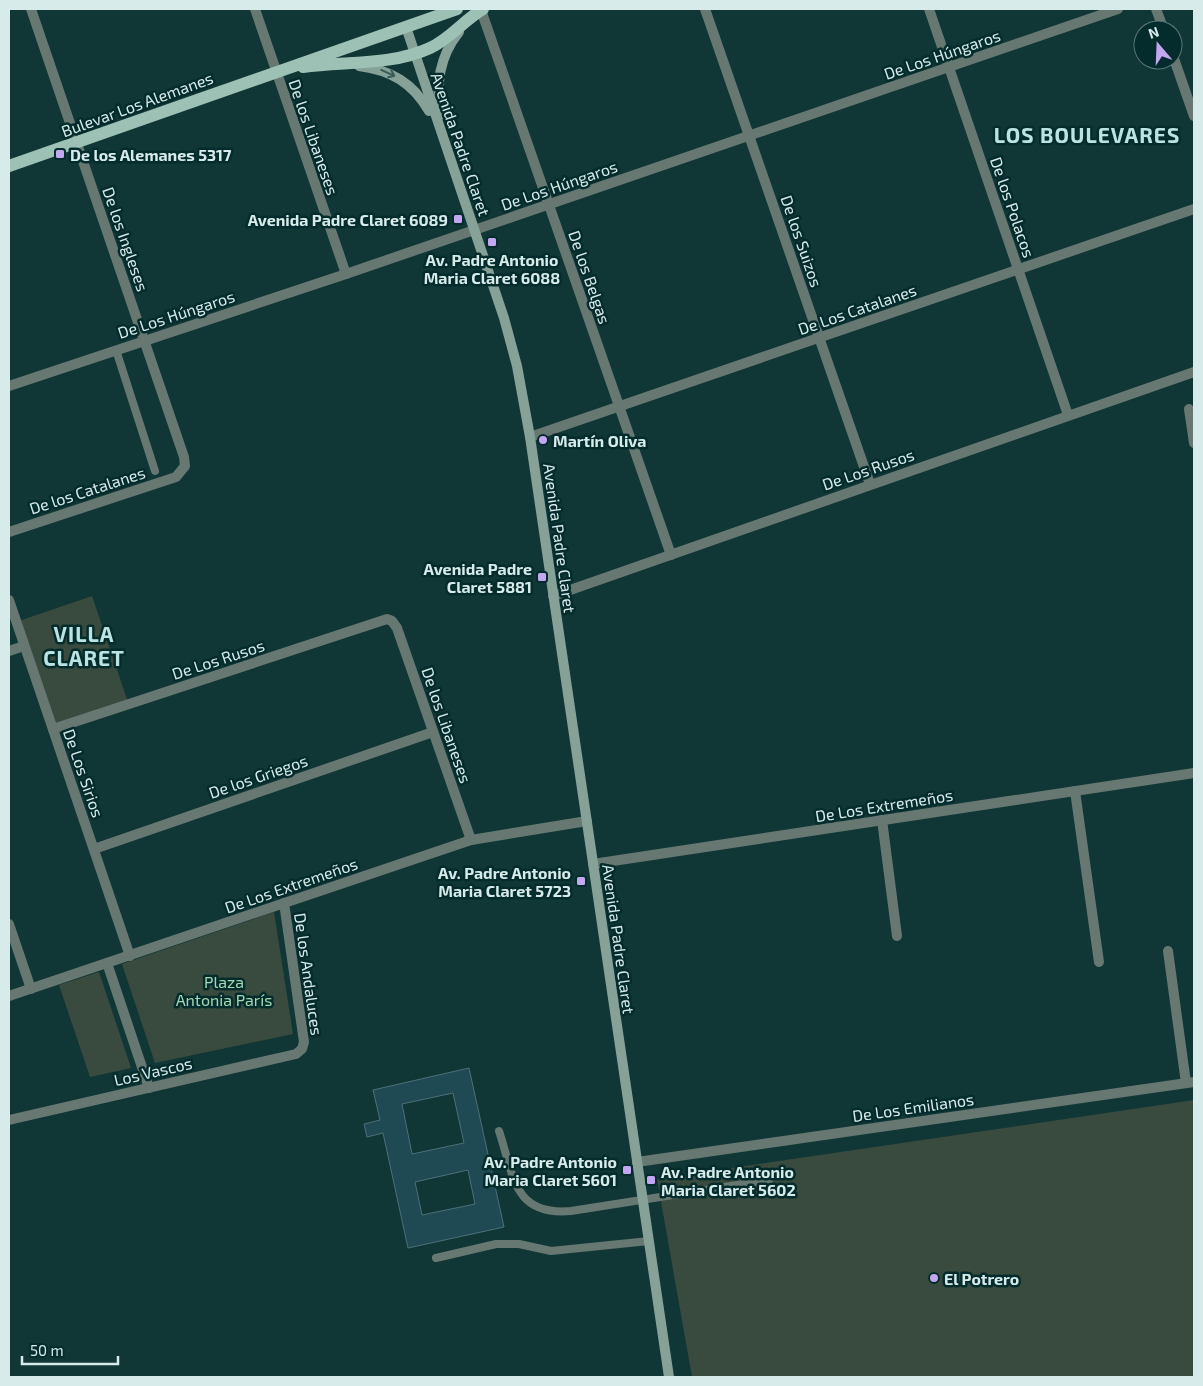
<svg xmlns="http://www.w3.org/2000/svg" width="1203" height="1386" viewBox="0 0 1203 1386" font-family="'Exo 2',sans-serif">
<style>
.green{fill:#394b3e}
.building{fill:#1f4953;stroke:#4e7079;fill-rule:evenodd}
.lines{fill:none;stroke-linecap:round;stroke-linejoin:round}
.service{stroke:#677872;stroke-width:8}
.minor{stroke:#677872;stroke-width:10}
.secondary{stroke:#85a198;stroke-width:10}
.primary{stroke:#9dc1b5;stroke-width:12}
.oneway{stroke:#385b57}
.poi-dot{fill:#c4a7f1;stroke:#052c2c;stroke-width:2}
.labels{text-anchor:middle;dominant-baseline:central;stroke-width:5;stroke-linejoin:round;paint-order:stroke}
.street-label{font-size:16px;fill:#d8ebeb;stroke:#052c2c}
.poi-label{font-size:16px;font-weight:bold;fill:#d8ebeb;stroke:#052c2c;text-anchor:start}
.park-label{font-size:16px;fill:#a3d9b1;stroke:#052c2c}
.district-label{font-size:21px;font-weight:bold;letter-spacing:1px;fill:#bbe3e2;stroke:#052c2c}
</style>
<rect width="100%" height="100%" fill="#113636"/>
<g class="green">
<polygon points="92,596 128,702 55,726 19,621"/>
<polygon points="274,912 293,1034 155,1063 122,964"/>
<polygon points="99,972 131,1068 90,1077 59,985"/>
<polygon points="1194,1100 1194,1377 692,1377 657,1179"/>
</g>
<path class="building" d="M469,1068L504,1227L408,1248L383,1133L367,1137L364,1124L380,1120L373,1090ZM453,1093L464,1143L412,1154L402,1104ZM468,1170L475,1204L422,1215L415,1182Z"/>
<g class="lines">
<g class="service">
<polyline points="116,350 155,471"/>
<path d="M499,1131C514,1176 513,1216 571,1211L769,1180"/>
<polyline points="436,1258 496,1244 519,1244 551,1251 649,1241"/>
</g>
<g class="minor">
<polyline points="255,9 346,274"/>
<polyline points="705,9 870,484"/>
<polyline points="929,9 1068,415"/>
<polyline points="1156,9 1164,30"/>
<polyline points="481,10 671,555"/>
<polyline points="1173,56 1194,116"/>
<polyline points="9,386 346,274 1118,9"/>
<polyline points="1189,409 1194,443"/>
<polyline points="530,437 1194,209"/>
<polyline points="9,532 176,477 185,466 184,457 31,9"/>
<polyline points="553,596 1194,372"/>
<polyline points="9,600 130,956"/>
<polyline points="9,651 24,646"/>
<polyline points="53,729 387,619 392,621 397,628 471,840"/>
<polyline points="1075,791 1099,962"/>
<polyline points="882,820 897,936"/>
<polyline points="94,849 433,732"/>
<polyline points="593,864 1194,773"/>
<polyline points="9,924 31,989"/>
<polyline points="1168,951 1186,1083"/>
<polyline points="107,963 149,1088"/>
<polyline points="9,996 471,840 587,821"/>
<polyline points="9,1120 296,1054 302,1049 304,1042 284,903"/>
<polyline points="637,1162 1194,1082"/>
</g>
<g class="secondary">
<polyline points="406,27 504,318 517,366 530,437 669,1377"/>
<path d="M359,66C391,70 413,83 429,111"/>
<path d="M440,115C436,84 439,57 459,32"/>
</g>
<g class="primary">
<path d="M303,67C344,61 391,66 430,48C450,39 464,20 483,9"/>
<polyline points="9,166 457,9"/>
</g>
</g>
<defs><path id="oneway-shaft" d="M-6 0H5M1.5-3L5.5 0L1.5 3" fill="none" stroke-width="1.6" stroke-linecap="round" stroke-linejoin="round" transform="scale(1.25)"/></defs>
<use class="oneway" href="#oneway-shaft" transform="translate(388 73) rotate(24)"/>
<g class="poi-dot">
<rect x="55" y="149" width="10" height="10" rx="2.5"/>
<rect x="453" y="214" width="10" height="10" rx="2.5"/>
<rect x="487" y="237" width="10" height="10" rx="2.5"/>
<circle cx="543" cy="440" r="5"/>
<rect x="537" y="572" width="10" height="10" rx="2.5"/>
<rect x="576" y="876" width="10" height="10" rx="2.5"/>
<rect x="622" y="1165" width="10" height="10" rx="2.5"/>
<rect x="646" y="1175" width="10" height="10" rx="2.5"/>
<circle cx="934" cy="1278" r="5"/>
</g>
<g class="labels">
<g class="street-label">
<text transform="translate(942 54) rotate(-19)">De Los Húngaros</text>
<text transform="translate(137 104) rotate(-20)">Bulevar Los Alemanes</text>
<text transform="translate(314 137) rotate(71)">De los Libaneses</text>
<text transform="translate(461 144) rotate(71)">Avenida Padre Claret</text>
<text transform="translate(559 185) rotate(-19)">De Los Húngaros</text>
<text transform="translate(1013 207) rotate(71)">De los Polacos</text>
<text transform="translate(126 239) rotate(71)">De los Ingleses</text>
<text transform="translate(802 241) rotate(71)">De los Suizos</text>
<text transform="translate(590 277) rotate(71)">De los Belgas</text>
<text transform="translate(857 309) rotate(-19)">De Los Catalanes</text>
<text transform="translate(176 314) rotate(-18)">De Los Húngaros</text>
<text transform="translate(868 469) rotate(-19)">De Los Rusos</text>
<text transform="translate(87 490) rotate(-18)">De los Catalanes</text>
<text transform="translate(560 538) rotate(82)">Avenida Padre Claret</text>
<text transform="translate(218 659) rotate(-18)">De Los Rusos</text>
<text transform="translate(447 725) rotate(71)">De los Libaneses</text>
<text transform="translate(84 773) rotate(71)">De Los Sirios</text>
<text transform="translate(258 776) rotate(-19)">De los Griegos</text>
<text transform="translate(884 805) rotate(-9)">De Los Extremeños</text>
<text transform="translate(291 885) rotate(-19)">De Los Extremeños</text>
<text transform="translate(619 939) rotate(82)">Avenida Padre Claret</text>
<text transform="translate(309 974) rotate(82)">De los Andaluces</text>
<text transform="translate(153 1071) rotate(-13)">Los Vascos</text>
<text transform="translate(913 1107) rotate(-8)">De Los Emilianos</text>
</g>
<g class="poi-label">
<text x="70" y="154">De los Alemanes 5317</text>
<text x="448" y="219" text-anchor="end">Avenida Padre Claret 6089</text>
<text x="492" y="259" text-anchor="middle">Av. Padre Antonio<tspan x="492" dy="18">Maria Claret 6088</tspan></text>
<text x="553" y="440">Martín Oliva</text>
<text x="532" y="568" text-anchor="end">Avenida Padre<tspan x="532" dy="18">Claret 5881</tspan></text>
<text x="571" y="872" text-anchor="end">Av. Padre Antonio<tspan x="571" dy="18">Maria Claret 5723</tspan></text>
<text x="617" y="1161" text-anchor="end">Av. Padre Antonio<tspan x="617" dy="18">Maria Claret 5601</tspan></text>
<text x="661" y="1171">Av. Padre Antonio<tspan x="661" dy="18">Maria Claret 5602</tspan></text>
<text x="944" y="1278">El Potrero</text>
</g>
<g class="park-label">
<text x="224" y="981">Plaza<tspan x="224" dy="18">Antonia París</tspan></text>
</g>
<g class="district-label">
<text x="1087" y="134">LOS BOULEVARES</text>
<text x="84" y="633">VILLA<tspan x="84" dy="24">CLARET</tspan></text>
</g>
</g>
<rect width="1203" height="1386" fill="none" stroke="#d8ebeb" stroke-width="20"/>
<g transform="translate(1158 45) rotate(341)"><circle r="24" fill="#052c2c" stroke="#597878"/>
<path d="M0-4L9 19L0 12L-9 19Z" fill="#c4a7f1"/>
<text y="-8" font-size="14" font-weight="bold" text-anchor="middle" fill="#d8ebeb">N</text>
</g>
<path d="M22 1356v8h96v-8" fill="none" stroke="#d8ebeb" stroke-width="2.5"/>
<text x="30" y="1356" font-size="15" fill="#d8ebeb" stroke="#052c2c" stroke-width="4" paint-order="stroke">50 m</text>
</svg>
